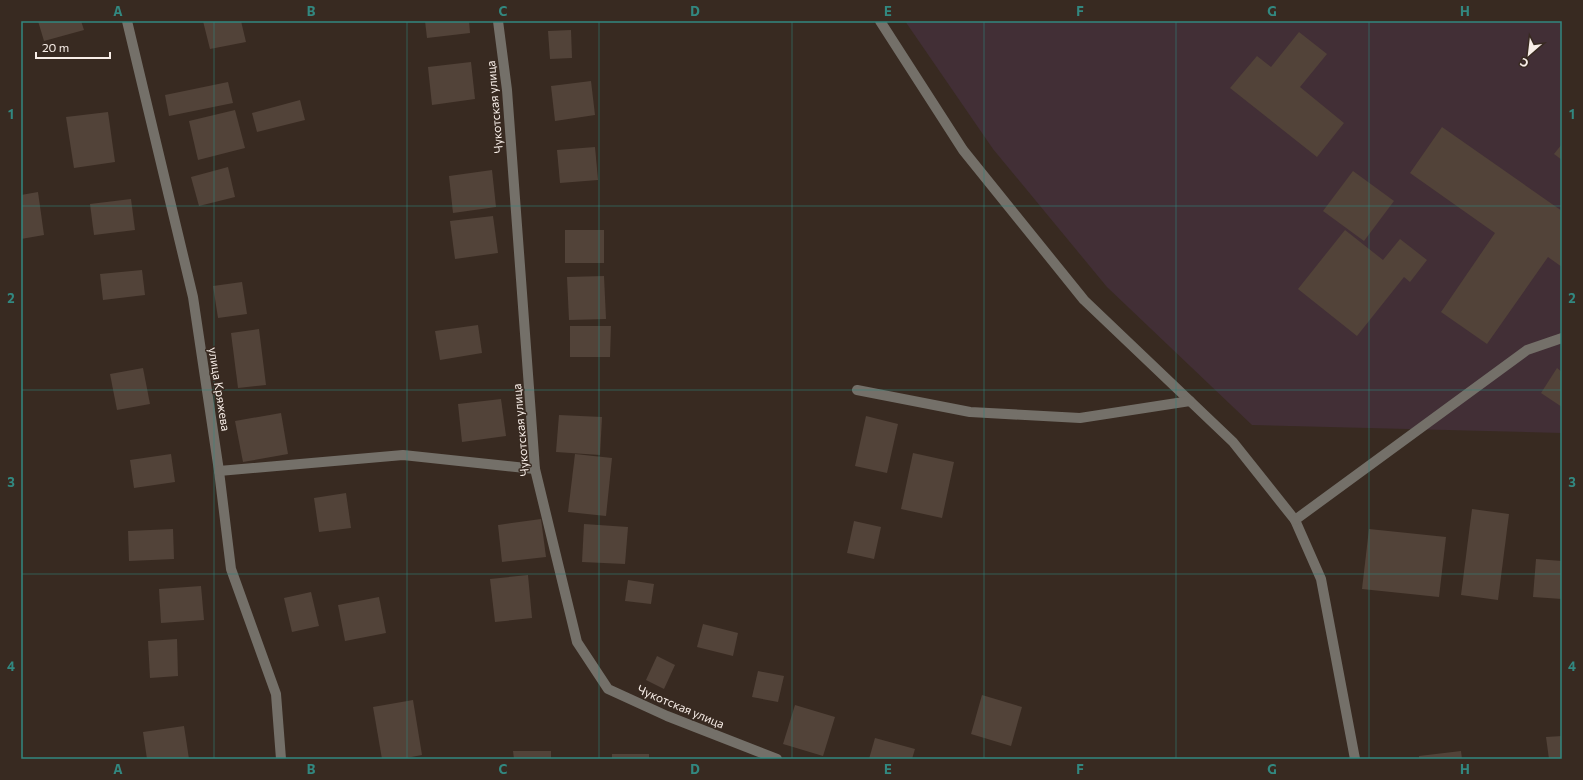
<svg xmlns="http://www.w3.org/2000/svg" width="1583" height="780" viewBox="0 0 1583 780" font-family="Commissioner,sans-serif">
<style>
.industrial{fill:#422f36}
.building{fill:#524339}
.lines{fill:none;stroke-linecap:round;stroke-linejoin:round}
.minor{stroke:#747069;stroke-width:10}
.grid{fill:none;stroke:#328880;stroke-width:1;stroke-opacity:0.55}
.labels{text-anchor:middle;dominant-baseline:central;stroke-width:3;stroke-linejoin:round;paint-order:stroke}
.street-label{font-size:12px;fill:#f8eee8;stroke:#382a21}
.neatline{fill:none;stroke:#328880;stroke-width:1.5}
.grid-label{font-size:13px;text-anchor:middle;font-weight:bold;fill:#328880}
</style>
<rect width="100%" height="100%" fill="#382a21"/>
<polygon class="industrial" points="905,21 1562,21 1562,433 1252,425 1107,287 993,149"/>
<g class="building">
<polygon points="38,21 81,21 84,30 44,41"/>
<polygon points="203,21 241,21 246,42 210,49"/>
<polygon points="425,21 469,21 470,33 427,38"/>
<polygon points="571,30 572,58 550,59 548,31"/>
<polygon points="1299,32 1327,54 1300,87 1344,123 1317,157 1230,88 1257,56 1271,67"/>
<polygon points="471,62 475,99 432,105 428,67"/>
<polygon points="591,81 595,115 555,121 551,86"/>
<polygon points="228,82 233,103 169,116 165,95"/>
<polygon points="300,100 305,120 257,132 252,113"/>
<polygon points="235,110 245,148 198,160 189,121"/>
<polygon points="108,112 115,162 74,168 66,117"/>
<polygon points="1442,127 1562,211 1562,267 1548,257 1487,344 1441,312 1495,233 1410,173"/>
<polygon points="1562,144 1562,160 1554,154"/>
<polygon points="595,147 598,180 560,183 557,150"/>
<polygon points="228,167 235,197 199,206 191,177"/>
<polygon points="492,170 496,207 453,213 449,176"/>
<polygon points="1353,171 1394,201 1364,241 1323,211"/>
<polygon points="38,192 44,235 21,239 21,195"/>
<polygon points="131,199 135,230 94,235 90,204"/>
<polygon points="493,216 498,253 455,259 450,221"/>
<rect x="565" y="230" width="39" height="33"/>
<polygon points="1345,230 1383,260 1400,239 1427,260 1410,282 1404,277 1357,336 1298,289"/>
<polygon points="142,270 145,295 103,300 100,274"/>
<polygon points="604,276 606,319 569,320 567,277"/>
<polygon points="242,282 247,314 218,318 213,286"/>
<polygon points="478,325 482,353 440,360 435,331"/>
<polygon points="570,326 611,326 610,357 570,357"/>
<polygon points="259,329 266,385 238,388 231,333"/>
<polygon points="143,368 150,404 117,410 110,374"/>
<polygon points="1557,368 1562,372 1562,407 1541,393"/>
<polygon points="501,399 506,436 462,442 458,404"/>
<polygon points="281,413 288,454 243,462 235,421"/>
<polygon points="559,415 602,417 600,455 556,452"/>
<polygon points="866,416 898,424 887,473 855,466"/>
<polygon points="913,453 954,462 942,518 901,509"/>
<polygon points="171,454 175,482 134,488 130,460"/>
<polygon points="575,454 612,458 606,516 568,512"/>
<polygon points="346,493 351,528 319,532 314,498"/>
<polygon points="1472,509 1509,514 1498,600 1461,595"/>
<polygon points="541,519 546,557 502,562 498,525"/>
<polygon points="854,521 881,527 874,559 847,553"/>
<polygon points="584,524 628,527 625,564 582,562"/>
<polygon points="173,529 174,559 129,561 128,531"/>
<polygon points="1369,529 1446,537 1439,597 1362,589"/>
<polygon points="1536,559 1562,561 1562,599 1533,597"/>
<polygon points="528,575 532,618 495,622 490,579"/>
<polygon points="628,580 654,584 651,604 625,601"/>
<polygon points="201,586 204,620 161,623 159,589"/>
<polygon points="311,592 319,626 292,632 284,598"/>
<polygon points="379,597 386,633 345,641 338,605"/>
<polygon points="703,624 738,633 733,656 697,647"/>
<polygon points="177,639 178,676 150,678 148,641"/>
<polygon points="657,656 675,665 664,689 646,680"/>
<polygon points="758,671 784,676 778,702 752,697"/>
<polygon points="982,695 1022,707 1011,746 971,734"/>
<polygon points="413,700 422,755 401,759 382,759 373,707"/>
<polygon points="795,705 835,717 823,756 783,744"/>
<polygon points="184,726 189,759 147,759 143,732"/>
<polygon points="1562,736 1562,759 1549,759 1546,737"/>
<polygon points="875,738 915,749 912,759 869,759"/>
<polygon points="513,751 551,751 551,759 514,759"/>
<polygon points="1461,751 1462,759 1419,759 1419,756"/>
<rect x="612" y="754" width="37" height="5"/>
</g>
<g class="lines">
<g class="minor">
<polyline points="127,21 193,297 219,471 231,569 276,694 281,759"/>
<polyline points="498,21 507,90 535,469 577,642 608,689 667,716 777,759"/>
<polyline points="880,21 963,150 1084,300 1233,442 1295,520 1321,579 1355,759"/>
<polyline points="857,390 970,412 1080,418 1190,401"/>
<polyline points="219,471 403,455 535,469"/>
<polyline points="1295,520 1527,350 1562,338"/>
</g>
</g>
<path class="grid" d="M214,21V759M407,21V759M599,21V759M792,21V759M984,21V759M1176,21V759M1369,21V759M21,206H1562M21,390H1562M21,574H1562"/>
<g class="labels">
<g class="street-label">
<text transform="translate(494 107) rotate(-95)">Чукотская улица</text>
<text transform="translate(220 389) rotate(81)">улица Кряжева</text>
<text transform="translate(520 430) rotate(-95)">Чукотская улица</text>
<text transform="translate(681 706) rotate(23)">Чукотская улица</text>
</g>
</g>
<rect width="1583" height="780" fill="none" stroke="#382a21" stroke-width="44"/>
<g transform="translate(1529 54) rotate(208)" stroke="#382a21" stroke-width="3" paint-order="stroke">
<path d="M0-3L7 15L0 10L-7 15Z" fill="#f8eee8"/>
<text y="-6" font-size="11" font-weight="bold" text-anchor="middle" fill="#f8eee8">С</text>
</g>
<path d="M36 52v6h74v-6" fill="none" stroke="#f8eee8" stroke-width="2"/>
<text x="42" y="52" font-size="12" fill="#f8eee8" stroke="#382a21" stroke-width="3" paint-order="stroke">20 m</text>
<rect x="22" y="22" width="1539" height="736" class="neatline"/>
<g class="grid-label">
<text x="118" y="16">A</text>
<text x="311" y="16">B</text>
<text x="503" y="16">C</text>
<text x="695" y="16">D</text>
<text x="888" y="16">E</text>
<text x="1080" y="16">F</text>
<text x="1272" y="16">G</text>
<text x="1465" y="16">H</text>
<text x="11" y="119">1</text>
<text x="1572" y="119">1</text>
<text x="11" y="303">2</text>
<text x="1572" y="303">2</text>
<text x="11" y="487">3</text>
<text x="1572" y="487">3</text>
<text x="11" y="671">4</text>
<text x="1572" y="671">4</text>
<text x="118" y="774">A</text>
<text x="311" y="774">B</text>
<text x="503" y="774">C</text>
<text x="695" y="774">D</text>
<text x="888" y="774">E</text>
<text x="1080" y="774">F</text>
<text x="1272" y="774">G</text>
<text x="1465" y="774">H</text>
</g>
</svg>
